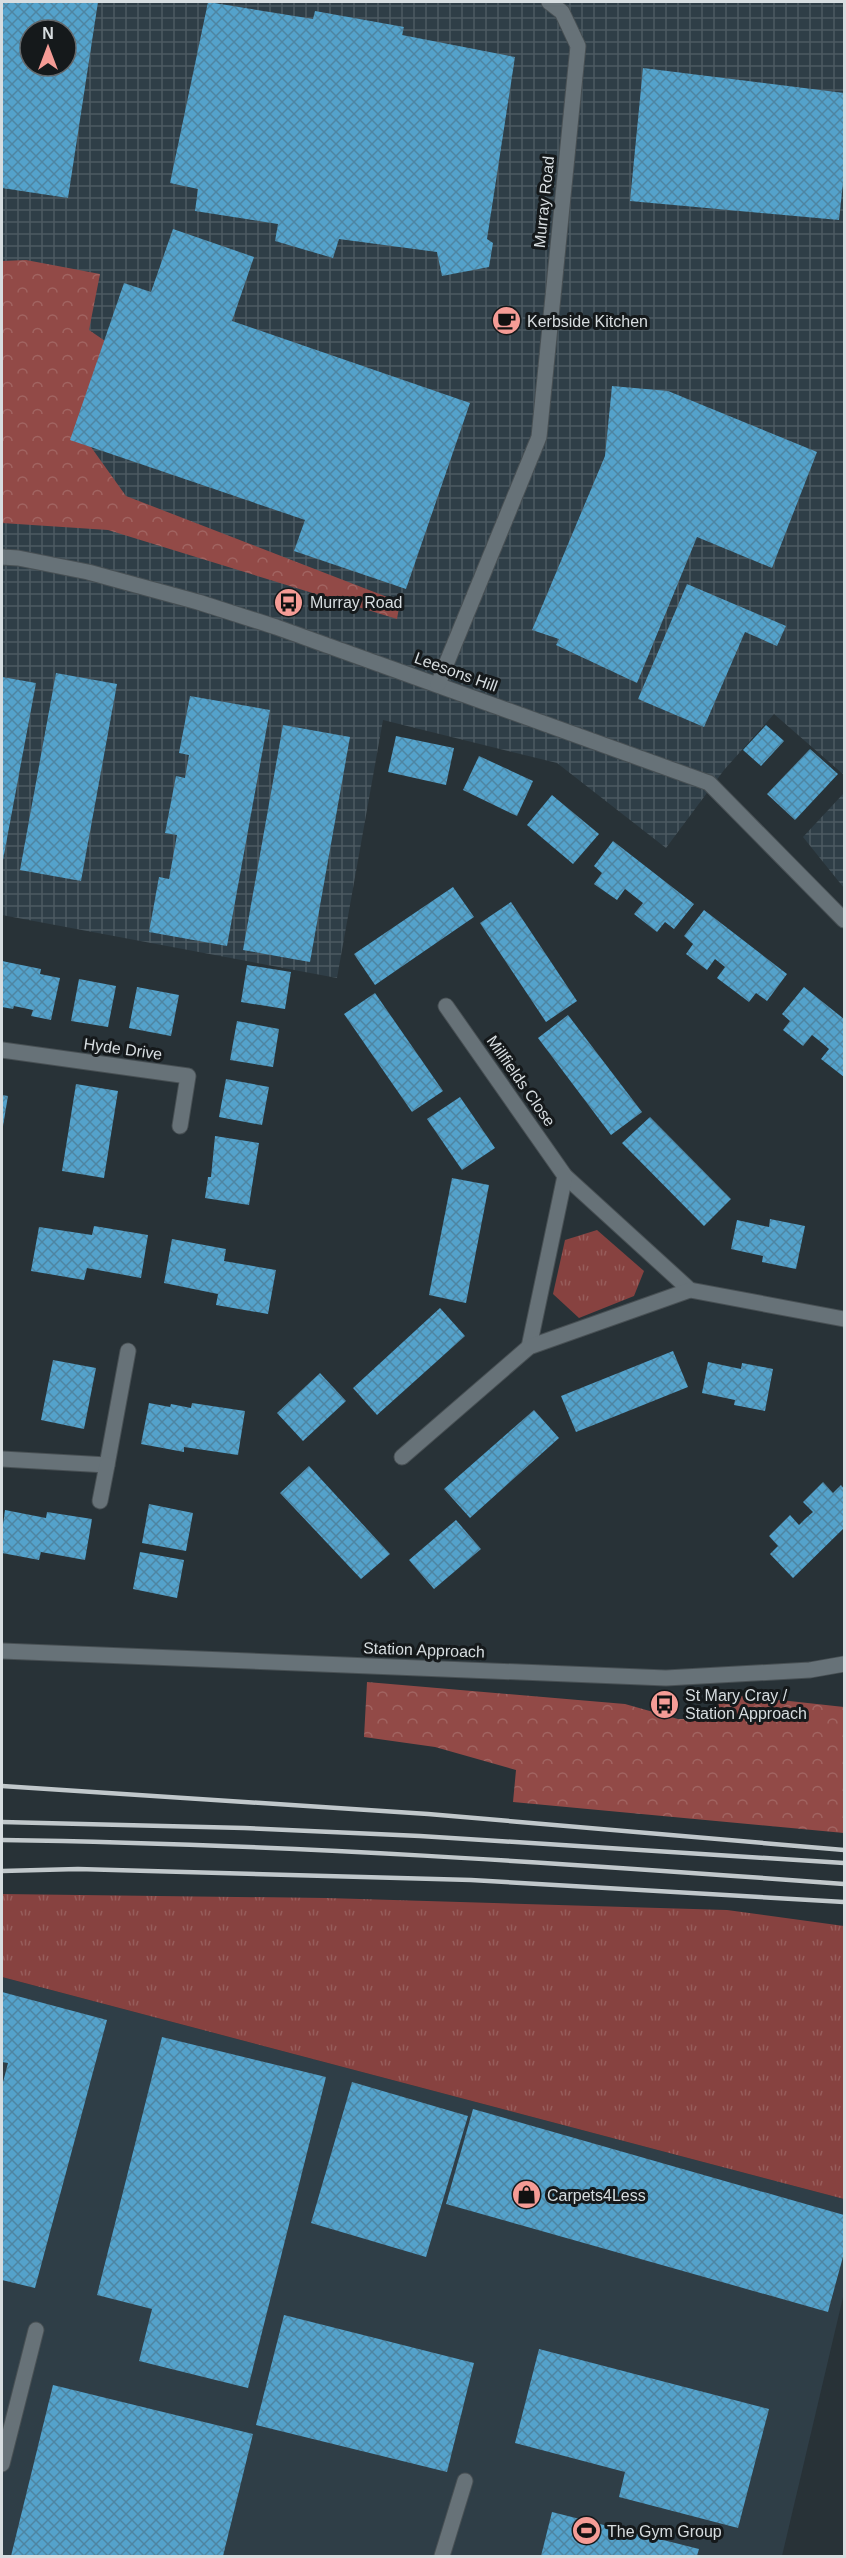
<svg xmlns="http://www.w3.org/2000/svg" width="846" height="2558" viewBox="0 0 846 2558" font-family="Arial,sans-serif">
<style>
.built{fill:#2f3e47}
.industrial{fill:url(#industrial-grid);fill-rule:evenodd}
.grass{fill:url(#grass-tufts)}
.forest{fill:url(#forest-crowns)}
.building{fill:url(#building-cross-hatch);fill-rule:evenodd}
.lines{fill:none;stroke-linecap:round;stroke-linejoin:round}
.minor-casing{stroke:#485054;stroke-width:17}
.minor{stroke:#677278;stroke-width:15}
.rail{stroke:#c1c8cb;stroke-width:4.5}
.labels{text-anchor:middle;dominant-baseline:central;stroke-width:6;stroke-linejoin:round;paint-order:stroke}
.street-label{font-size:16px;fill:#d7dde0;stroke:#15191b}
.poi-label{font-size:16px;fill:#d7dde0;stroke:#15191b;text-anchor:start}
</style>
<defs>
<pattern id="industrial-grid" width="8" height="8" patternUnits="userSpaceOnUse" patternTransform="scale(1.5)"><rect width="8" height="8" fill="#2f3e47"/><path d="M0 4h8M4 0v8" fill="none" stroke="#4c5961"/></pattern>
<pattern id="grass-tufts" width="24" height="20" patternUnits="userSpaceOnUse" patternTransform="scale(1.5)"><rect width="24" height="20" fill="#874240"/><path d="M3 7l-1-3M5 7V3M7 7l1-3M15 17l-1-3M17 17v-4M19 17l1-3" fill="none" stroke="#975d5b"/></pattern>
<pattern id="forest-crowns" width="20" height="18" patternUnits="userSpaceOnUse" patternTransform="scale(1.5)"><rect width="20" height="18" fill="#924a47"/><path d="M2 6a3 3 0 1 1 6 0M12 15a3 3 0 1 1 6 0" fill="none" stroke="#a16461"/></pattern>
<pattern id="building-cross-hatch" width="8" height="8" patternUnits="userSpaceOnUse" patternTransform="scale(1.5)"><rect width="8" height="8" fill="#54a2cb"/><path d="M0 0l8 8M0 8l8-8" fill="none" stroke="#4e85a2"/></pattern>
</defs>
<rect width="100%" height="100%" fill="#283237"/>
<polygon class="built" points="2,1977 844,2199 844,2293 782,2556 2,2556"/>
<g class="industrial">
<path d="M2,2H844V775L774,714L724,770L666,848L557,763L383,720L337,978L2,915ZM30,30H66V66H30Z"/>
<polygon points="844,793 844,888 803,837"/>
</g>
<g class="grass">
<polygon points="597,1230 644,1271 634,1296 579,1318 553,1294 565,1240"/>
<polygon points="2,1894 327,1898 727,1910 844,1926 844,2199 2,1977"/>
</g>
<g class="forest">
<polygon points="26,260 100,274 89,330 111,345 91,447 126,496 400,602 397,619 108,530 2,523 2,261"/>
<polygon points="367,1682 625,1704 678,1719 711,1719 724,1694 844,1707 844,1833 513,1802 516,1770 435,1747 364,1737"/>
</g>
<g class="building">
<path d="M2,2H98L68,198L2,188ZM30,30H66V66H30Z"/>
<polygon points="208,2 313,19 315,11 404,27 402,35 515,57 487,239 493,243 489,267 442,276 437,252 339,239 333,258 275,241 278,224 195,211 198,189 170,183"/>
<polygon points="643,68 844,93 844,174 839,220 630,201"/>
<polygon points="173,229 254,257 232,321 470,403 406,589 294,551 305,520 70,440 124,283 151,292"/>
<polygon points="503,307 513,308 510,335 500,334"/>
<polygon points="612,386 668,391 817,452 772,568 697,537 637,683 556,645 559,639 532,630 605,456"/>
<polygon points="687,584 786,626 777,646 745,632 704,727 638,699"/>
<polygon points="56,673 117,684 81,881 20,870"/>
<polygon points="2,677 36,683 3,860 2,860"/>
<polygon points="190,696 270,710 227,946 149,932 159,877 169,879 177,835 165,833 176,776 185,778 189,755 179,753"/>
<polygon points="283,725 350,737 310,962 243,950"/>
<polygon points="766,725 784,741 761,766 743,750"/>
<polygon points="396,736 454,748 446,785 388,772"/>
<polygon points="810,749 838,774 795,820 767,794"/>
<polygon points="479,756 533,781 517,816 463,790"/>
<polygon points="552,795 599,834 573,864 527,825"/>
<polygon points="613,841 694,904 674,929 665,922 657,932 634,914 643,903 625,889 617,900 594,884 602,873 594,866"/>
<polygon points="453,887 474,917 375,985 354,954"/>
<polygon points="511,902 577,1001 546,1022 480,923"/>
<polygon points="704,910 787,974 767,1001 756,993 749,1002 717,978 725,967 715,959 707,970 686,954 693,944 684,936"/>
<polygon points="2,961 41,969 40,974 60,978 51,1020 31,1016 33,1010 14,1006 13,1009 2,1007"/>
<polygon points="247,965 291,972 285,1009 241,1002"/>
<polygon points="79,979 116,986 108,1027 71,1021"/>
<polygon points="137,987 179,995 171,1036 129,1028"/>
<polygon points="804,987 844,1019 844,1077 821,1059 829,1049 822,1043 812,1035 803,1046 783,1030 790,1021 782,1014"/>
<polygon points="375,993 443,1091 412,1112 344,1014"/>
<polygon points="568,1015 642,1112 611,1135 538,1038"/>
<polygon points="237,1021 279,1029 273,1067 230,1060"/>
<polygon points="226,1079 269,1087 262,1125 219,1117"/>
<polygon points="76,1084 118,1091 104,1178 62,1171"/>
<polygon points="2,1095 8,1096 3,1126 2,1126"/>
<polygon points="460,1097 495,1148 462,1170 427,1119"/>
<polygon points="650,1117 731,1199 704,1226 622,1143"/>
<polygon points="215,1136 259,1143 249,1205 205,1198 208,1177 211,1177"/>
<polygon points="452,1178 489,1185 466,1303 429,1295"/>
<polygon points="770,1219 805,1226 796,1269 762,1262 763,1256 731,1249 737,1220 769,1227"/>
<polygon points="94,1226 148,1235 141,1278 87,1268 84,1280 31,1271 39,1227 92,1235"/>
<polygon points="172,1239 226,1249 224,1261 276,1270 268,1314 216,1305 218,1294 164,1283"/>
<polygon points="440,1308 465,1336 377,1415 353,1388"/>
<polygon points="673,1351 688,1387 576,1432 561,1396"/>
<polygon points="53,1360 96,1368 84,1429 41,1420"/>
<polygon points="708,1362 741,1369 742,1363 773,1369 765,1411 734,1405 735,1400 702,1393"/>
<polygon points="320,1373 346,1401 303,1441 277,1413"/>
<polygon points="149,1403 170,1407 171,1404 191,1408 192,1403 245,1411 238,1455 184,1447 184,1452 141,1444"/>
<polygon points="534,1410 559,1438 470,1518 444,1489"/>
<polygon points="309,1466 390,1554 361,1579 280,1493"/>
<polygon points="823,1482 833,1493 841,1485 844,1489 844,1528 793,1578 770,1554 778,1546 769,1536 790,1515 799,1525 805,1519 813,1512 803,1502"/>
<polygon points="149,1504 193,1513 186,1551 142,1543"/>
<polygon points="5,1510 46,1518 47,1512 92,1519 85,1560 41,1552 39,1560 2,1553 2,1532"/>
<polygon points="456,1520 481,1549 434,1589 409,1560"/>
<polygon points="140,1552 184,1560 177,1598 133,1589"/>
<polygon points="2,1992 107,2020 35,2288 2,2280 2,2086 8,2063 2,2062"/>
<polygon points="162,2037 326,2077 248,2388 139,2361 152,2309 97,2295"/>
<polygon points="352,2082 468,2116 426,2257 311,2223"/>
<polygon points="473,2109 844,2215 844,2253 828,2312 446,2204"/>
<polygon points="284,2315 474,2363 447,2472 256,2425"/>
<polygon points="539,2349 769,2409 738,2528 619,2497 625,2472 515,2443"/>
<polygon points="53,2385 253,2434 223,2556 11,2556"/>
<polygon points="552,2512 699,2549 697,2556 541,2556"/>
</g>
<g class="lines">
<defs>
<g id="minor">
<polyline points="2,557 18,558 88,572 198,602 276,627 709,783 844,920"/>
<polyline points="438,684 539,437 578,46 562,12 549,2"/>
<polyline points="446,1006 565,1176 690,1290"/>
<polyline points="2,1050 188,1076 180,1126"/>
<polyline points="529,1347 565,1176"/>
<polyline points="402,1457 529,1347 690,1290 844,1319"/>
<polyline points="2,1459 107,1465 128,1351"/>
<polyline points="100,1501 107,1465"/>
<polyline points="2,1651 666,1678 810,1670 844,1664"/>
<polyline points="2,2464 36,2330"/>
<polyline points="442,2556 465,2481"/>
</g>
</defs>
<use href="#minor" class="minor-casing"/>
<use href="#minor" class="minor"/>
<g class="rail">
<polyline points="2,1786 428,1814 844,1850"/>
<polyline points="2,1822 244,1828 420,1836 844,1863"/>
<path d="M2,1840C283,1844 564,1863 844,1884"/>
<polyline points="2,1871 78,1869 471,1880 844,1902"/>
</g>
</g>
<defs>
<symbol id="cafe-disc" viewBox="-11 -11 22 22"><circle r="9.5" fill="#f59c96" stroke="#15191b"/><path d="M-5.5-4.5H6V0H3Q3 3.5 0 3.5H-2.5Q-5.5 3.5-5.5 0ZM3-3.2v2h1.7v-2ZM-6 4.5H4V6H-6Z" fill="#111"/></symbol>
<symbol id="bus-disc" viewBox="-11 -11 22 22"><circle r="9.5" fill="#f59c96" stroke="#15191b"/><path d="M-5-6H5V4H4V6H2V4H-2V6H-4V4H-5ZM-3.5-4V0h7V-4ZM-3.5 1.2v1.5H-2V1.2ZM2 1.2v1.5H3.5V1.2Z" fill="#111"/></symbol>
<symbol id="shop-disc" viewBox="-11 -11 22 22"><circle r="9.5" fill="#f59c96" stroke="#15191b"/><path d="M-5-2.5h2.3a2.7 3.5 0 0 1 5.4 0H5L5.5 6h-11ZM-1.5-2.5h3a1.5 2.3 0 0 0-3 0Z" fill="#111"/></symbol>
<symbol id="stadium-disc" viewBox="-11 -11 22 22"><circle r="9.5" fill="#f59c96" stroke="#15191b"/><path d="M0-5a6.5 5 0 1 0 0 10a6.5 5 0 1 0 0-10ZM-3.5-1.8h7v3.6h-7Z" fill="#111"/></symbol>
</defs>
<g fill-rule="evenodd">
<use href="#cafe-disc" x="490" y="304" width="33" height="33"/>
<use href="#bus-disc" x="272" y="586" width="33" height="33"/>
<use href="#bus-disc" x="648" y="1688" width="33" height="33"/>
<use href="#shop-disc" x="510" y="2178" width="33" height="33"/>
<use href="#stadium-disc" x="570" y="2514" width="33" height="33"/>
</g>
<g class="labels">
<g class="street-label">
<text transform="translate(544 202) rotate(-84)">Murray Road</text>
<text transform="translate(456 672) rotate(20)">Leesons Hill</text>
<text transform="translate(123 1049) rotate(8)">Hyde Drive</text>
<text transform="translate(521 1081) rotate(55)">Millfields Close</text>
<text transform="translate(424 1650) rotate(2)">Station Approach</text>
</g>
<g class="poi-label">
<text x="527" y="321">Kerbside Kitchen</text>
<text x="310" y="602">Murray Road</text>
<text x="685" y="1695">St Mary Cray /<tspan x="685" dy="18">Station Approach</tspan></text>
<text x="547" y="2195">Carpets4Less</text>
<text x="607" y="2531">The Gym Group</text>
</g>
</g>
<rect width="846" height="2558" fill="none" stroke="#d7dde0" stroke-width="6"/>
<g transform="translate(48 48)"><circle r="28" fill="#15191b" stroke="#63676a" stroke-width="1.5"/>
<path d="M0-4.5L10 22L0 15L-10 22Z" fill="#f59c96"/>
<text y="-9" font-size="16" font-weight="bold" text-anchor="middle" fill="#d7dde0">N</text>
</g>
</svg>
